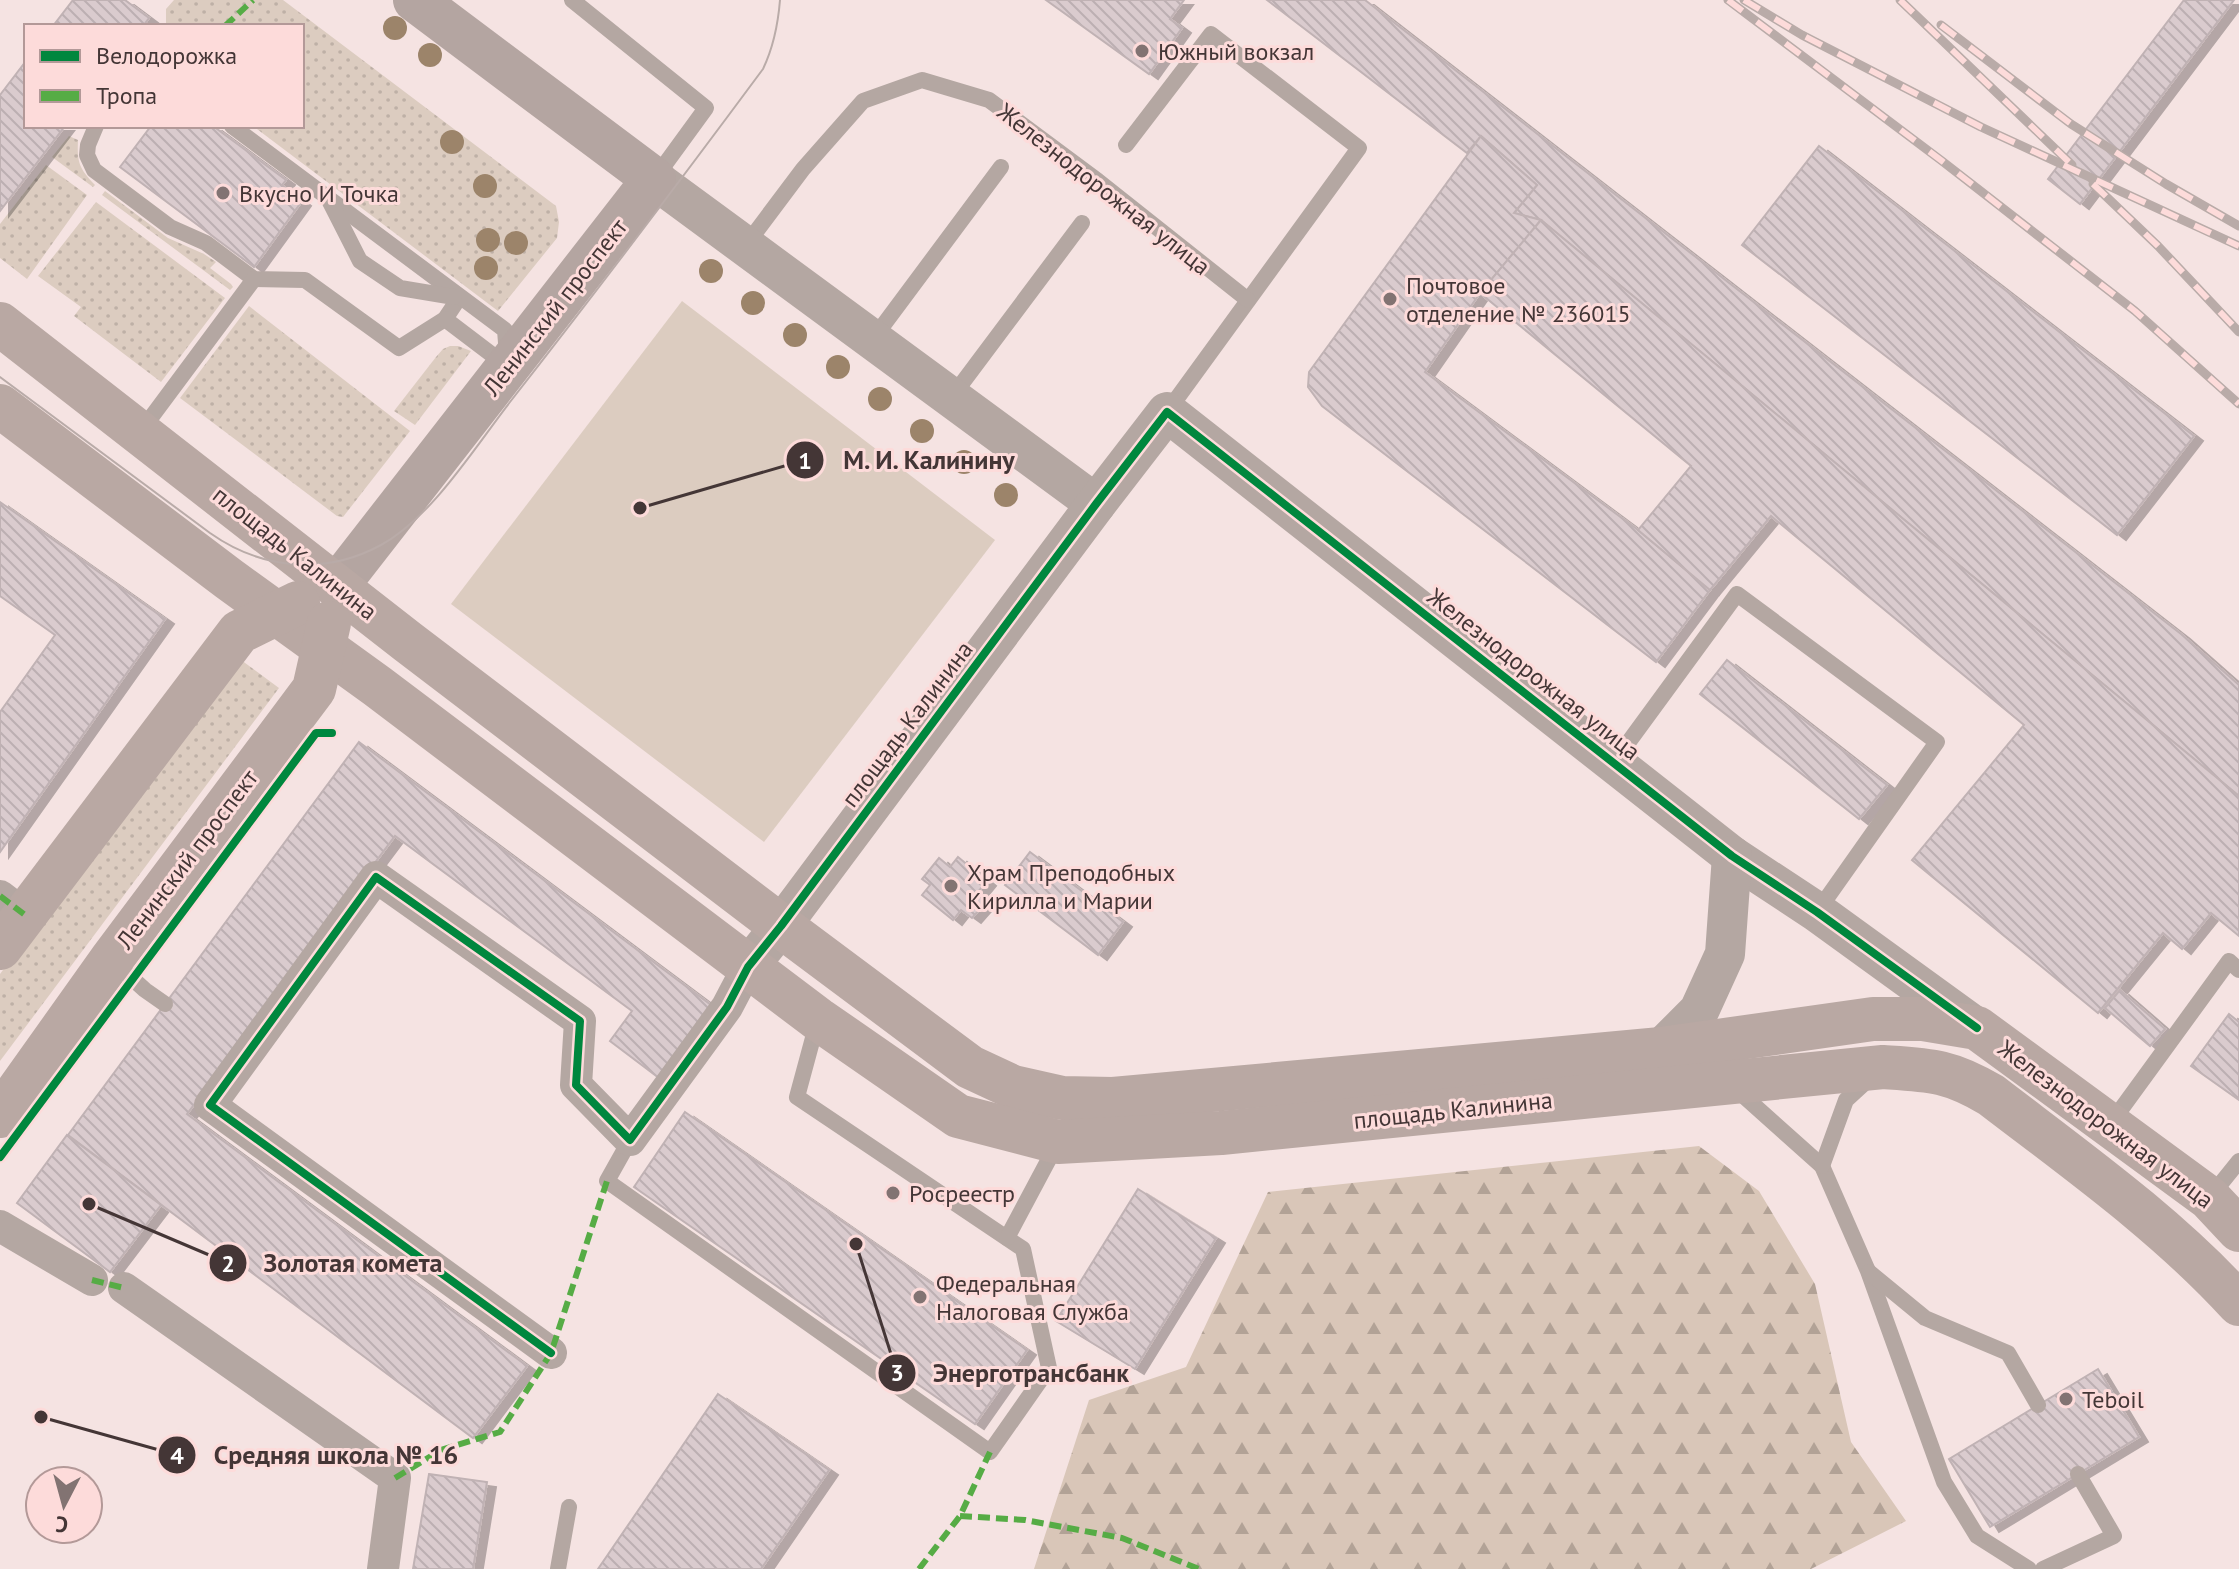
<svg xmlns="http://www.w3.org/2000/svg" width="2239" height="1569" viewBox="0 0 2239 1569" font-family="'PT Sans',sans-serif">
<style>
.grass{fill:url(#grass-dots)}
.forest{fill:url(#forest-firs)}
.park{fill:#dcccc0}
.building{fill:url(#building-back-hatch);stroke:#c0b2b4;stroke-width:2;filter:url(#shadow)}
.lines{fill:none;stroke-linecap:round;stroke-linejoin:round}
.service{stroke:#b4a7a2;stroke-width:16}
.minor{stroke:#b4a7a2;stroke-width:32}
.tertiary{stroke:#b4a7a2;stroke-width:40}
.secondary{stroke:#b4a5a1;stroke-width:44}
.primary{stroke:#b9a8a3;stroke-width:44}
.tram{stroke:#b9aba8;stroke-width:2}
.rail-casing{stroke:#b9aba8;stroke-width:9}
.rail{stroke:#fddbda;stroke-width:6;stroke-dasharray:18;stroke-linecap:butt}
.quiet{stroke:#56ac45;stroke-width:6;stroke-dasharray:12 6;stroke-linecap:butt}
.cycleway-casing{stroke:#fddbda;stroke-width:13}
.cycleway{stroke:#00873e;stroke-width:8}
.tree{fill:#9c846a}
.poi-dot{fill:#827372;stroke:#fddbda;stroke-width:3}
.labels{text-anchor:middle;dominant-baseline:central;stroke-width:6;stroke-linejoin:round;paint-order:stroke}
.poi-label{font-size:24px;fill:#443636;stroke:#fddbda;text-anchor:start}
.street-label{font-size:24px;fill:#443636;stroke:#fddbda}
.leader{fill:none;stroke:#443636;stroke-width:3}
.callout-dot{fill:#443636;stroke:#fddbda;stroke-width:3}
.mark-label{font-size:24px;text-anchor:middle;font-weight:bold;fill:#fff}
.callout-label{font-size:26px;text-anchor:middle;font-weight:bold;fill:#443636;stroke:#fddbda;stroke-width:6;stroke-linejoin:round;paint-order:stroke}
</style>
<defs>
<pattern id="grass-dots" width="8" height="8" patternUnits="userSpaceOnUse" patternTransform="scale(2)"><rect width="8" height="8" fill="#dcccc0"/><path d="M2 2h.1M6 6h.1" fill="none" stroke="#beb0a6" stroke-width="1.8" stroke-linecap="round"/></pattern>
<pattern id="forest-firs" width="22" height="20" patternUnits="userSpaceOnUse" patternTransform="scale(2)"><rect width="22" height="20" fill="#d9c6b8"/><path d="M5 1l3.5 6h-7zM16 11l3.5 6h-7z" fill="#b2a296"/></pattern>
<pattern id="building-back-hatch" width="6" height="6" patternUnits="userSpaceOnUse" patternTransform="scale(2)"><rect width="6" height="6" fill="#dacbce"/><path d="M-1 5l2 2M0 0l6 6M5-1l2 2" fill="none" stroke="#bcafb2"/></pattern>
<filter id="shadow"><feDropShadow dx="9" dy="5" stdDeviation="0" flood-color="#0004"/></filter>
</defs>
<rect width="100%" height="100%" fill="#f5e3e2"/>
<g class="grass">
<polygon points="174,0 283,0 556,206 559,222 557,238 498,311 253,126 302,126 302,26 166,26 166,9"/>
<path d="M69,136L78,140C77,163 79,168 95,185L93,187L52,157Z"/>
<polygon points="46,165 87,195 27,279 0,258 0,224"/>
<polygon points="105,191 168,238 204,254 216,262 210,268 231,284 233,287 230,290 102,195"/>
<polygon points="96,202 225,298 161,382 74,316 81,307 38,276"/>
<polygon points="249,306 410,431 343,517 337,516 180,398"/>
<polygon points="450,346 458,346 471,351 415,425 394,411 436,357 443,349"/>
<polygon points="237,657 279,688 0,1061 0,974"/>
</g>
<polygon class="forest" points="1699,1146 1759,1191 1815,1284 1851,1442 1906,1521 1811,1569 1034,1569 1089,1400 1186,1367 1268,1192"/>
<polygon class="park" points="682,301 995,540 764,842 451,604"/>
<g class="building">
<polygon points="73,0 125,0 149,18 143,26 53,26"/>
<polygon points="1046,0 1184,0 1170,19 1182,28 1149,74"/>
<polygon points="1267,0 1365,0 2181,634 2239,685 2239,796 1541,220 1514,213 1537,185 1481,136 1467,153"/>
<polygon points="2184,0 2234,0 2080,204 2048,179"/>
<polygon points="26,61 26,126 65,126 0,211 0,95"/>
<polygon points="151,126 213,126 286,180 282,185 302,201 254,267 120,167"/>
<polygon points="1481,136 1537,185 1514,213 1541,220 1480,293 1425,372 1638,530 1710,590 1656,662 1322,406 1308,387 1309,372"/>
<polygon points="1819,146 2194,436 2117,535 1742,245"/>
<polygon points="1541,220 2239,796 2239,936 2211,913 2182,949 2163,933 2098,1013 1912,860 2024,725 1771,516 1710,590 1638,530 1691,466 1480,293"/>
<polygon points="0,502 165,619 0,852 0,712 55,635 0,596"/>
<polygon points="1727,660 1887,785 1859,819 1700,694"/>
<polygon points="359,742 715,1008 663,1081 610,1041 632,1011 395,836 187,1114 527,1366 473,1438 68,1135"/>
<polygon points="1030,852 1123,922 1098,955 1005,885"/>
<polygon points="958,857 987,881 977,893 987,901 972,918 961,910 953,920 922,895 930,885 922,879 939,858 950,867"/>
<polygon points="2120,990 2165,1029 2150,1046 2105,1008"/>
<polygon points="2229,1014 2239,1022 2239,1100 2191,1066"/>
<polygon points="685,1112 1027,1350 975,1424 634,1187"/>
<polygon points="67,1135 161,1205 110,1272 17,1203"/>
<polygon points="1138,1189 1216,1238 1135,1369 1056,1321"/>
<polygon points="2098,1369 2139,1437 1990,1527 1949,1459"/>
<polygon points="718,1394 829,1470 761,1569 598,1569"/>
<polygon points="429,1474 487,1482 473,1569 413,1569"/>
</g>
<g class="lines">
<g class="service">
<polyline points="572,0 706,108 655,178"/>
<polyline points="96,126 88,145 87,155 94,170 170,227 206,243 254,279 305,280 399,348 445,319 459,298"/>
<polyline points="232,126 505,330 507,356"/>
<polyline points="1126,145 1211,34 1359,148 1167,412"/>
<polyline points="330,202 360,261 400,288 454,297"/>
<polyline points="746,245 803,169 863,101 922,80 989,100 1098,181 1248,300"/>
<polyline points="445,319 507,366"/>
<polyline points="873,339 1001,167"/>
<polyline points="951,398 1082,223"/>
<polyline points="141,431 254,279"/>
<polyline points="1614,762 1737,594 1937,742 1817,912"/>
<polyline points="114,962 145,990 165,1004"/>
<polyline points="1737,1090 1822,1166 1868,1271 1944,1482 1977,1536 2029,1569"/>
<polyline points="2111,1123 2229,961 2239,970"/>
<polyline points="630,1140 607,1181 990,1452 1049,1368 1023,1249 797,1097 817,1023"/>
<polyline points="1822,1166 1846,1100 1870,1078"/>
<polyline points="2210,1197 2239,1161"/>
<polyline points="1007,1238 1057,1144"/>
<polyline points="1869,1272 1925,1318 2008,1353 2038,1405"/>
<polyline points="558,1569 569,1507"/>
<polyline points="2043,1569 2114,1536 2078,1474"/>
</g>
<g class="minor">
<polyline points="0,896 25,915"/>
<polyline points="0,1226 92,1280"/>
<polyline points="124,1288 395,1478 383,1569"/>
<polyline points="551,1353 210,1105 376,877 580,1021 576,1085 630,1140 727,1007 748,967"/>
</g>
<g class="tertiary">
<polyline points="654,179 1096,504"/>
<polyline points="748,967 781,926 1096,504 1167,412 1732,856 1817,912 1977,1028"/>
<polyline points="1661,1049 1699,1011 1725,954 1732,856"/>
</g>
<polyline class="secondary" points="337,586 654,179 415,0"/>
<g class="primary">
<polyline points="0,324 408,642 781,926 970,1067 1013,1087 1062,1098 1113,1099 1661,1049 1873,1019 1923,1019 1977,1028 2209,1198 2239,1230"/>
<path d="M0,406L229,579L377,686L818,1019L958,1116L1058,1142L1221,1133L1883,1067C1930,1070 1949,1070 1991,1095C2077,1161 2166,1224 2239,1304"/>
<polyline points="0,948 239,632 298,603"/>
<polyline points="0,1116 111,960 314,689 329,623"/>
</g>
<path class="tram" d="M0,377L210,533C261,569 324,576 381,545C431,518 475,447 510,402C596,292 680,181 763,69C774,46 778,25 780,0"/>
<defs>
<g id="rail">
<polyline points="1728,0 1942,161 2135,311 2239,404"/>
<polyline points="1744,0 1802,35 1981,127 2239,246"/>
<polyline points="1900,0 2072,165"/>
<polyline points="1941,25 2071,124 2166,184 2239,226"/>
<polyline points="2093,184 2158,246 2239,332"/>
</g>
</defs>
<use href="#rail" class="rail-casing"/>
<use href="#rail" class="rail"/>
<g class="quiet">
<polyline points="225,26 253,0"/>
<polyline points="0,896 25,915"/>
<polyline points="92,1280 124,1288"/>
<polyline points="395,1478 441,1450 500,1432 551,1353 607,1181"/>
<polyline points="960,1516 1025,1520 1122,1538 1199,1569"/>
<polyline points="919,1569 960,1516 990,1452"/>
</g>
<defs>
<g id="cycleway">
<polyline points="0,1157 316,733 332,733"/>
<polyline points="551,1353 210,1105 376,877 580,1021 576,1085 630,1140 727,1007 748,967 781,926 1096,504 1167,412 1732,856 1817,912 1977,1028"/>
</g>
</defs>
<use href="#cycleway" class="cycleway-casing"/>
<use href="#cycleway" class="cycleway"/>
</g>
<g class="tree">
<circle cx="395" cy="28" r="12"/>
<circle cx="430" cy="55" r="12"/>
<circle cx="452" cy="142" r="12"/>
<circle cx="485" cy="186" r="12"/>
<circle cx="488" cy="240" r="12"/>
<circle cx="516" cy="243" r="12"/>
<circle cx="486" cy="268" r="12"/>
<circle cx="711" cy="271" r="12"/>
<circle cx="753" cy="303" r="12"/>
<circle cx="795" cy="335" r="12"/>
<circle cx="838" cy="367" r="12"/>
<circle cx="880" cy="399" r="12"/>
<circle cx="922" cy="431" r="12"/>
<circle cx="964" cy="462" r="12"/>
<circle cx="1006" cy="495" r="12"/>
</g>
<g class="poi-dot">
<circle cx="1142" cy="51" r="8"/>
<circle cx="223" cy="193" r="8"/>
<circle cx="1390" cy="299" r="8"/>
<circle cx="951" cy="886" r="8"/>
<circle cx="893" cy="1193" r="8"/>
<circle cx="920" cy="1297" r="8"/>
<circle cx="2066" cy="1399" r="8"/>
</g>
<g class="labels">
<g class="poi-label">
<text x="1158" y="51">Южный вокзал</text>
<text x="239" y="193">Вкусно И Точка</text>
<text x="1406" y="285">Почтовое<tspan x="1406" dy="28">отделение № 236015</tspan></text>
<text x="967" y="872">Храм Преподобных<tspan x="967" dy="28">Кирилла и Марии</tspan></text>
<text x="909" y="1193">Росреестр</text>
<text x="936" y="1283">Федеральная<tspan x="936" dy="28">Налоговая Служба</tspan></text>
<text x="2082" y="1399">Teboil</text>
</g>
<g class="street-label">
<text transform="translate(1104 189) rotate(38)">Железнодорожная улица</text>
<text transform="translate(555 307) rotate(-52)">Ленинский проспект</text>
<text transform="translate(295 553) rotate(38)">площадь Калинина</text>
<text transform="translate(1534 674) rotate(38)">Железнодорожная улица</text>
<text transform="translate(907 724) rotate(-53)">площадь Калинина</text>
<text transform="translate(187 859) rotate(-53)">Ленинский проспект</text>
<text transform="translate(1453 1110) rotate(-6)">площадь Калинина</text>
<text transform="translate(2106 1124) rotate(37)">Железнодорожная улица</text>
</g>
</g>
<path class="leader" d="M640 508L805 460M89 1204L228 1263M856 1244L897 1373M41 1417L177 1455"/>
<g class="callout-dot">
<circle cx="640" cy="508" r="8"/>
<circle cx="89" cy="1204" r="8"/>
<circle cx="856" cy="1244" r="8"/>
<circle cx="41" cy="1417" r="8"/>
<circle cx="805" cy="460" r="20"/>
<circle cx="228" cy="1263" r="20"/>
<circle cx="897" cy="1373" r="20"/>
<circle cx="177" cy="1455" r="20"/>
</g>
<g class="mark-label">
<text x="805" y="469">1</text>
<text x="228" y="1272">2</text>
<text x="897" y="1381">3</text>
<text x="177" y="1464">4</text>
</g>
<g class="callout-label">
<text x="929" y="469">М. И. Калинину</text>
<text x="353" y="1272">Золотая комета</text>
<text x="1031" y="1382">Энерготрансбанк</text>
<text x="336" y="1464">Средняя школа № 16</text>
</g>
<rect x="24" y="24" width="280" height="104" fill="#fddbda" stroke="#b39998" stroke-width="2"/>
<rect x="40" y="50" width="40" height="12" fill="#00873e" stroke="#b39998" stroke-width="2"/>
<text x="96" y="64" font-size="24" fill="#443636">Велодорожка</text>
<rect x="40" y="90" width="40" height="12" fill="#56ac45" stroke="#b39998" stroke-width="2"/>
<text x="96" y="104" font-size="24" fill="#443636">Тропа</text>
<g transform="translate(64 1505) rotate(186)"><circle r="38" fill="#fddbda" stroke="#b39998" stroke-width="2"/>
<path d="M0-6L14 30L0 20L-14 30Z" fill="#827372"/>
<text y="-12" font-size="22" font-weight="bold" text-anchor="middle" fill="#443636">С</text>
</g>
</svg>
